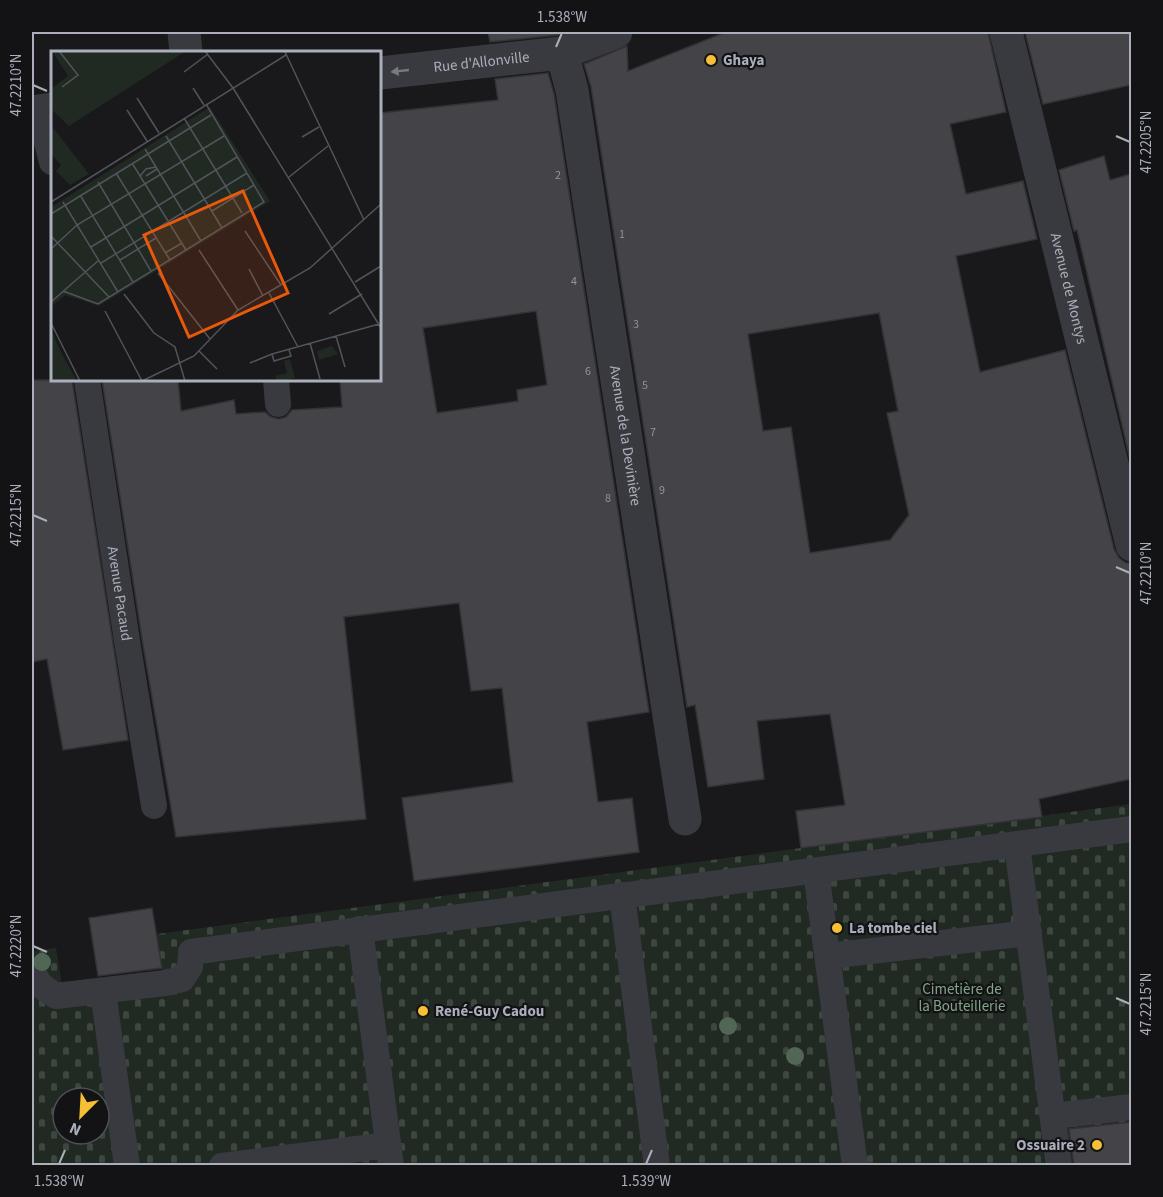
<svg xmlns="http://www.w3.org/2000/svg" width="1163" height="1197" viewBox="0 0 1163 1197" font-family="'Source Sans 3',sans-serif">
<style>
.cemetery{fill:url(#cemetery-stones);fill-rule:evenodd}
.building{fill:#434348;stroke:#333237;stroke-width:1.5;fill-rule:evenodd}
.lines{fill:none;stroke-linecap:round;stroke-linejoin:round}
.lane{stroke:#393a40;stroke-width:26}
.street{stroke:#393a40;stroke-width:33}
.tree{fill:#526655}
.oneway{fill:#777a84}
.ticks{fill:none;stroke:#aaafbb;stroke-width:2}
.poi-dot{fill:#f6bf35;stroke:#131316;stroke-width:2}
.labels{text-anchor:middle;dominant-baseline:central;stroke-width:4.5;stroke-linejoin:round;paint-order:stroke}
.number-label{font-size:12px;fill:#90949e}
.poi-label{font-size:15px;font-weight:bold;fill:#aaafbb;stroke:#131316;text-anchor:start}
.street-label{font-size:15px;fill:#aaafbb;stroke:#131316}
.park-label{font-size:15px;fill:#81a685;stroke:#131316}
.inset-road{fill:none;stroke:#53545b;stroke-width:1.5}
.view{fill:#e8590c;fill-opacity:0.15;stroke:#e8590c;stroke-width:3}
.inset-edge{fill:none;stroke:#aaafbb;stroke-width:3}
.neatline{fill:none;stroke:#aaafbb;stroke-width:2}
.ticks-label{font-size:15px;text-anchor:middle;fill:#aaafbb}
</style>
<defs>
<pattern id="cemetery-stones" width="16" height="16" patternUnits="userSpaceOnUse" patternTransform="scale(1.5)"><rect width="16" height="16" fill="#202922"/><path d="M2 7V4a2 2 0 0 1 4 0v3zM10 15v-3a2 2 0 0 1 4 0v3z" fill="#3e4640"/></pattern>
</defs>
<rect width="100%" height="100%" fill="#19181b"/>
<path class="cemetery" d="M1131,804V1165H32V951L56,948L63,991L163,978L157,934ZM63,1098H99V1134H63Z"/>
<g class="building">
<polygon points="488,32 566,32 558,35 490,42"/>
<path d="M726,32H988L1006,112L950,124L966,194L1023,181L1037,239L956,256L980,372L1065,350L1114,549L1119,558L1126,563H1131V779L1039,799L1042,817L801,848L796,811L845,805L830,714L757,721L764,779L708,787L695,705L687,707L591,87L584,64L627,46L628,71ZM879,313L898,411L887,413L909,515L890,540L810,553L791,427L763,431L748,334Z"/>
<polygon points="1025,32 1131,32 1131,85 1043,104"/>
<path d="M548,73L554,94L649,712L587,722L598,802L632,798L639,852L414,881L402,798L513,782L502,688L471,691L459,603L344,617L366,819L176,837L143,645L102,380H178L181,411L234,400L236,414L265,412L271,417L279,419L286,417L292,410L342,407L340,380H380V113L498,100L495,79ZM536,311L547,385L517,390L518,401L437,413L423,328Z"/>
<polygon points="1104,156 1110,180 1131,174 1131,464 1077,230 1074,231 1059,170"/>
<polygon points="32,380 72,380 128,740 63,750 47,659 32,662"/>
<polygon points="152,908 162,968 98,976 89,918"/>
<polygon points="1131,1122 1131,1166 1074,1166 1069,1129"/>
</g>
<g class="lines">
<g class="lane">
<polyline points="39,111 52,162"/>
<path id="s1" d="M87,380L128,647L154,806"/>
<polyline points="276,380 278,404"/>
<polyline points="1017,845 1059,1166"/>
<polyline points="816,871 855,1166"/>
<polyline points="622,895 657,1166"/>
<polyline points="360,929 391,1166"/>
<polyline points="828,956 1029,933"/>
<polyline points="32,974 34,974 40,985 56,996 165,983 182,979 190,967 191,952 1132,829"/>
<polyline points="103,991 127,1166"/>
<polyline points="1053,1116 1132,1107"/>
<polyline points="222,1166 388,1145"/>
</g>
<g class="street">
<polyline points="184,32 186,52"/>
<path id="s2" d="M1006,32L1132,545"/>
<path id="s3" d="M562,53L572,90L685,819"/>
<path id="s4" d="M380,73L562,53L616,32"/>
<polyline points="32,112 52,109"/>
</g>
</g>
<g class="tree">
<circle cx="42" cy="962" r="9"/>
<circle cx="728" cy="1026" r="9"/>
<circle cx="795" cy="1056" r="9"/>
</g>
<defs><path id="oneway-solid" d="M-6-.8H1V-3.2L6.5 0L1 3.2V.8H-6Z" transform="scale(1.5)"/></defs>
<use class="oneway" href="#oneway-solid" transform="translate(400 71) rotate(174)"/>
<path class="ticks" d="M556,47L562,33M33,85L47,91M1116,136L1130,142M33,515L47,521M1116,567L1130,573M33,946L47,952M1116,998L1130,1004M59,1164L65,1150M646,1164L652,1150"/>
<g class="poi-dot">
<circle cx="711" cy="60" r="6"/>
<circle cx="837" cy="928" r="6"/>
<circle cx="423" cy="1011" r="6"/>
<circle cx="1097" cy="1145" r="6"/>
</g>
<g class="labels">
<g class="number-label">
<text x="558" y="175">2</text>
<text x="622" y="234">1</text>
<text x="574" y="281">4</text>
<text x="636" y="324">3</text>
<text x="588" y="371">6</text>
<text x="645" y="385">5</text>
<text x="653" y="432">7</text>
<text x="662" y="490">9</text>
<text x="608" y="498">8</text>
</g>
<g class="poi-label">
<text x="723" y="60">Ghaya</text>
<text x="849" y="928">La tombe ciel</text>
<text x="435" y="1011">René-Guy Cadou</text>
<text x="1085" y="1145" text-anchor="end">Ossuaire 2</text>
</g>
<g class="street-label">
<text stroke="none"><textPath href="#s4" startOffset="102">Rue d'Allonville</textPath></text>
<text stroke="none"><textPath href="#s2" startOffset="264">Avenue de Montys</textPath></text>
<text stroke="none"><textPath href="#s3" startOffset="388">Avenue de la Devinière</textPath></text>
<text stroke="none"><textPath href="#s1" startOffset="216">Avenue Pacaud</textPath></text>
</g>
<g class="park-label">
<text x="962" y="989">Cimetière de<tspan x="962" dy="17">la Bouteillerie</tspan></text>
</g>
</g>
<g transform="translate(51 51)">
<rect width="330" height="330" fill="#19181b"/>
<path d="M281,295L287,303L268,309L266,300ZM239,308L244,327L226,330L224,325L236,322L233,310Z" fill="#202922"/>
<path d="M0,74L38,123L19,134L5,120L10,114L0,103ZM0,279L11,303L26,330H0Z" fill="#202922"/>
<path d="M159,56L219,150L48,255L14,244L0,256V156Z" fill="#202922"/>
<path d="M1,0H135L18,75L0,58V38L17,25Z" fill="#202922"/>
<path class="inset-road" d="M8,0L27,24L11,36M154,0L182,37L330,277M234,1L313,169M133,21L157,3M142,37L153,54M86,47L108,82M76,59L96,90M133,67L191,162M115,85L171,177M251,86L268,76M94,98L150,190M81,112L135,199M101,121L95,125L106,118M65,122L119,209M89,125L95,118L105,116M238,126L277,95M47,131L100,220M29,144L82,231M0,151L235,4M12,151L67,241M161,160L203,134M0,163L160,64M194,180L230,234M0,185L58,246M40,196L186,106M0,198L26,174L173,85M148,199L187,259M114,202L131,192M69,209L105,187M50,212L196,122M198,218L212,245M107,222L159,288M304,231L330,215M12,240L47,253L213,151L155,53M218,242L247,296M73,243L103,282L124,296L134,330M0,251L48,209M54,260L91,330M278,263L311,243M0,272L29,330M285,285L294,316M259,292L269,328M238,299L240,305L223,310L221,303L328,273M148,300L166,318M199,312L221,303M91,330L143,305L187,259L259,217L330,153"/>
<path class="view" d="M192,140L237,242L138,286L93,184Z"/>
<rect width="330" height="330" class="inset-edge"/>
</g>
<rect width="1163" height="1197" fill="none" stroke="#131316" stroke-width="66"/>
<g transform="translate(81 1116) rotate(204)"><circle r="28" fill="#131316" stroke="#4f5158" stroke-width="1.5"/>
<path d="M0-4.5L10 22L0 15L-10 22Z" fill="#f6bf35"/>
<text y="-9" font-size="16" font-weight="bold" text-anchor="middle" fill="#aaafbb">N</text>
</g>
<rect x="33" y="33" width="1097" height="1131" class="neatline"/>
<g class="ticks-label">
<text x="562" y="22">1.538°W</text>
<text transform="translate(16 85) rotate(-90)" y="5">47.2210°N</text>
<text transform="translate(1146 142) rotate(-90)" y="5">47.2205°N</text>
<text transform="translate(16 515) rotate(-90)" y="5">47.2215°N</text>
<text transform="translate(1146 573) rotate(-90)" y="5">47.2210°N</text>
<text transform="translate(16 946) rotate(-90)" y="5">47.2220°N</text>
<text transform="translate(1146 1004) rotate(-90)" y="5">47.2215°N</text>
<text x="59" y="1186">1.538°W</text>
<text x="646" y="1186">1.539°W</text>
</g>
</svg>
